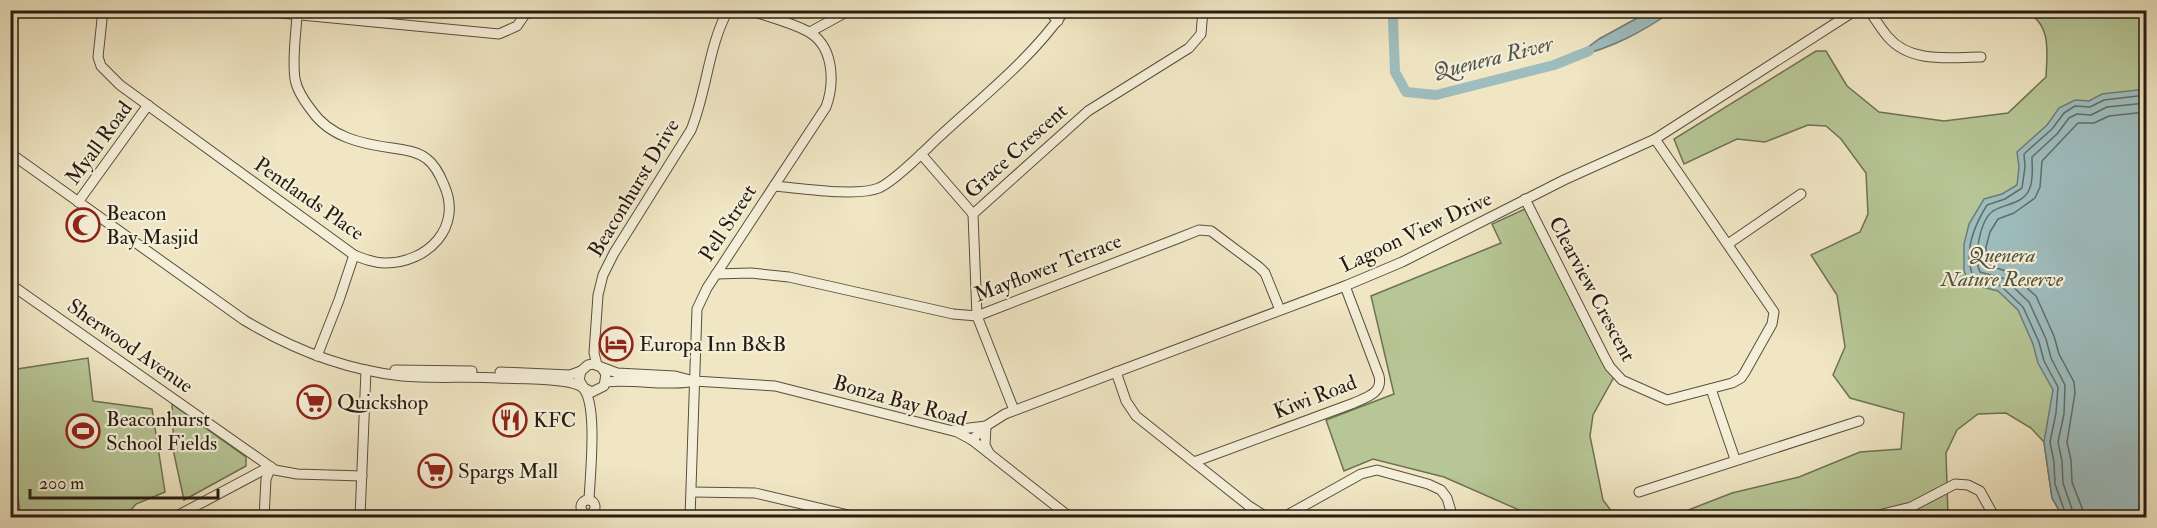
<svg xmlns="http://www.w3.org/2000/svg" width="2157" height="528" viewBox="0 0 2157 528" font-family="'IM FELL Double Pica',serif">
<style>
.green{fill:#b7c696;stroke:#6e7254;stroke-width:1.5}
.water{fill:#9ebdbe;stroke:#6e7d79;stroke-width:1.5}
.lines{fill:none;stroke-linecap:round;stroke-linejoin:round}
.shore{stroke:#626d68;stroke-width:1.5}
.river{stroke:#9ebdbe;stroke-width:10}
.minor-casing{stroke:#584f3e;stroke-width:11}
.minor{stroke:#f5efd9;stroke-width:9}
.labels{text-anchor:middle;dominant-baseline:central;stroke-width:4.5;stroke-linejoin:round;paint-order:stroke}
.street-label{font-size:21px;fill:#251d11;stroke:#f5efd9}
.poi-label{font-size:21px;fill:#251d11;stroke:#f5efd9;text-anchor:start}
.park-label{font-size:21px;font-style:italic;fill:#515039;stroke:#f5efd9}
.water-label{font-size:22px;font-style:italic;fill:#4f554e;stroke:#f5efd9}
</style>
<rect width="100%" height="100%" fill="#f0e6c4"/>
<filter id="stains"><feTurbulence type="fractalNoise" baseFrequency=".00333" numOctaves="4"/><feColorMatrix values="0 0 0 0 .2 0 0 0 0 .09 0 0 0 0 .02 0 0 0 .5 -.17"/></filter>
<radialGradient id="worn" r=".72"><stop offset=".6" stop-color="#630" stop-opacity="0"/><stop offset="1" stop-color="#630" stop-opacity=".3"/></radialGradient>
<g class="green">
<path d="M2137,10L2146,16V517H2063L2052,498L2044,442L2031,428L2006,413L1978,414L1957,430L1946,453L1948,516L1939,518H1661L1678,514L1732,493L1799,477L1860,452L1901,449L1904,413L1850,398L1833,375L1845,347L1837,295L1811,255L1860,232L1868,214L1866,173L1841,139L1826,126L1808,125L1765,142L1737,139L1684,164L1674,139L1816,51H1826L1847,86L1879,112L1944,121L2008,113L2046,77C2047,51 2052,26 2026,11Z"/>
<polygon points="1525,209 1614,377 1593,415 1590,436 1603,500 1616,517 1535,517 1444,477 1373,459 1344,471 1326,420 1394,394 1371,296 1501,243 1492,224"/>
<polygon points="88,358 93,401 152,409 165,492 136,504 125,517 21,517 11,453 11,370"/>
<polygon points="172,404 246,457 246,466 184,500 174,454"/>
</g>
<g class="water">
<path d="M1650,11H1673C1640,33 1614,47 1575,57L1599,39Z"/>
<polygon points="2146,89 2146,517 2063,517 2052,498 2044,442 2053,390 2038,363 2033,344 2018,310 1998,291 1970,284 1964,271 1964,244 1969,224 1984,199 2002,194 2017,185 2019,167 2017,152 2047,125 2059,108 2075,100 2089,101 2102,94"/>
</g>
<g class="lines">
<g class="shore">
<path d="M2067,518L2055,484L2054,462L2050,442L2056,413L2058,387L2044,361L2039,342L2023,307L2001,286L1974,278C1962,253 1974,226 1987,205L2005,199L2022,188L2025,167L2024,154L2052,129L2064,113L2075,106L2090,107L2104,100L2146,95"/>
<path d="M2075,518L2063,483L2062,461L2058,442L2064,414L2065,385L2051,358L2046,339L2029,302L2005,279L1980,272C1973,258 1980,220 1993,211C2004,204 2023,204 2029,190C2034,181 2032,167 2032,157L2057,134L2069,118L2077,114L2091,115L2107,107L2146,103"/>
<polyline points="2084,518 2082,508 2072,482 2071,460 2067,442 2075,393 2074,382 2059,354 2054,336 2036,296 2009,272 1987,265 1986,247 1990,232 1998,219 2014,213 2035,198 2040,187 2042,161 2078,123 2094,123 2109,116 2146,112"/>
</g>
<polyline class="river" points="1396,10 1393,20 1395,72 1406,92 1436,95 1554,65 1589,51"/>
<defs>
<g id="minor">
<path d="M103,10L98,57L101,66L120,85L354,255C364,259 374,263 385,263C428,263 463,227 444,185C440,175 435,165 427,159C417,151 404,150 392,148C362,144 330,137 312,111C305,102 297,91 295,79C292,59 296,35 297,15"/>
<polyline points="249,10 499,34 517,26 528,10"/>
<polyline points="1048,10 1058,21"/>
<path d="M1869,10C1875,19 1881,29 1888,37C1911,64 1951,57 1981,57"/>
<polyline points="810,32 850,10"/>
<path d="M10,153L244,320C292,349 346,370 402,376C434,379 466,376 498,378C514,379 573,377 583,388C598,404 590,476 589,500"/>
<polyline points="921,154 973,214"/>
<path d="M774,186C800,188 856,197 879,188C896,180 924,151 939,137C982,97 1031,59 1065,10"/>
<polyline points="1525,199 1605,358 1610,367 1622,380 1667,400 1732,383 1741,378 1745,372 1772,324 1774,312 1655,139"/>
<polyline points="78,202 148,105"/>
<polyline points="973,214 1088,111 1189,48 1201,34 1203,10"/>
<polyline points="973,214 977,316 1014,410"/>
<polyline points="1728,244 1801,194"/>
<polyline points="716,274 751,273 789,277 953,314 977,316 1179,238 1199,230 1211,231 1259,267 1265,273 1280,310"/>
<polyline points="10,284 275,470 297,474 362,476"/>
<polyline points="317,356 339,300 354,255"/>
<path d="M597,365L594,353L598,295L603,275L614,253L691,130C707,91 708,47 728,10"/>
<polyline points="601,367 606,374 604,386 592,392 584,388 579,380 581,371 588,365 593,364 617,373 675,376 694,381 775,386 957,432 972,440 1071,518"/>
<polyline points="395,370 472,371"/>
<polyline points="500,372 570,375 581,371"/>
<polyline points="1116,372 1126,401 1136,416 1249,506 1268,518"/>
<path d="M606,382C634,379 661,386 689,382"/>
<polyline points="1711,389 1735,459"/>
<polyline points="953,430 986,426 985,445 989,453"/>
<polyline points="972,440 986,426 1005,414 1345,286 1402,262 1564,180 1655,139 1856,10"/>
<path d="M1194,462L1354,403C1367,397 1383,393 1379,376L1345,286"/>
<polyline points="692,492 755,493 861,518"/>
<polyline points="1639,492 1859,421"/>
<circle cx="588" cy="507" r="7"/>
<polyline points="173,518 269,467"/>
<polyline points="264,518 266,479 271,467"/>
<polyline points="360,518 366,370"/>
<path d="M690,518L697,309L707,288L826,107C835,82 834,45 807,31C790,22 768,17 750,10"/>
<polyline points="1282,518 1361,474 1377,470 1428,484 1441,490 1447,498 1453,518"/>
<polyline points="1867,518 1911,507 1955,484 1968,485 1980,491 1995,518"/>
</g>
</defs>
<use href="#minor" class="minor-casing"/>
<use href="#minor" class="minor"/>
</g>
<defs>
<symbol id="mosque-ring" viewBox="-11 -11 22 22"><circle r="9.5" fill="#f5efd9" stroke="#8f2418" stroke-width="1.5"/><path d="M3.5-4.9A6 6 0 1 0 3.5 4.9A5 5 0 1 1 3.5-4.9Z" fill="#8f2418"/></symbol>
<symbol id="hotel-ring" viewBox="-11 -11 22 22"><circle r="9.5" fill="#f5efd9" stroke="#8f2418" stroke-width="1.5"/><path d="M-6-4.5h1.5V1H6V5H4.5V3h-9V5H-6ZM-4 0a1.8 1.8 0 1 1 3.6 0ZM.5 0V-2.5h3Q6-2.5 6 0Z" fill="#8f2418"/></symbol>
<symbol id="supermarket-ring" viewBox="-11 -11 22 22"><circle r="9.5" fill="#f5efd9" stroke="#8f2418" stroke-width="1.5"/><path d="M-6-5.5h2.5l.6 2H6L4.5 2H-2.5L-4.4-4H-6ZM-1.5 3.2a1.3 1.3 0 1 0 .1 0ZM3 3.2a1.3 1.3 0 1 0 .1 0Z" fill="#8f2418"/></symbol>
<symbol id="restaurant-ring" viewBox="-11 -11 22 22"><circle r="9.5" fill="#f5efd9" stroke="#8f2418" stroke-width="1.5"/><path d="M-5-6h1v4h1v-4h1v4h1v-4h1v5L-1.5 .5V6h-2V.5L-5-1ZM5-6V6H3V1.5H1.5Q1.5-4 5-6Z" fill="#8f2418"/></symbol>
<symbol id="stadium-ring" viewBox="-11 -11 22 22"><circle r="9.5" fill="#f5efd9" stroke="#8f2418" stroke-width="1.5"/><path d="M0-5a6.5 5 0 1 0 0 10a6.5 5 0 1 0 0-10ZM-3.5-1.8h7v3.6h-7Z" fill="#8f2418"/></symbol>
</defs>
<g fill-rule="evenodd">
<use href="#mosque-ring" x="64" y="206" width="38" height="38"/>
<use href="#hotel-ring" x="597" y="325" width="38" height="38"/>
<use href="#supermarket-ring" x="295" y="383" width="38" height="38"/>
<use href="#restaurant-ring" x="491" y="401" width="38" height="38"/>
<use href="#stadium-ring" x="64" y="412" width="38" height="38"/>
<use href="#supermarket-ring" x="416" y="452" width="38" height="38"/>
</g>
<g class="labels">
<g class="street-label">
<text transform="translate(99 143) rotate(-54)">Myall Road</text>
<text transform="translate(1016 151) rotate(-42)">Grace Crescent</text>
<text transform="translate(634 188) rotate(-59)">Beaconhurst Drive</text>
<text transform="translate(309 199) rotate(35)">Pentlands Place</text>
<text transform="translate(728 223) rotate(-57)">Pell Street</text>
<text transform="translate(1416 232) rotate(-25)">Lagoon View Drive</text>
<text transform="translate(1048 268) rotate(-21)">Mayflower Terrace</text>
<text transform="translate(1592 289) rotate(62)">Clearview Crescent</text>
<text transform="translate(130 346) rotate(35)">Sherwood Avenue</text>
<text transform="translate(1315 397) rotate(-21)">Kiwi Road</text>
<text transform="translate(900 401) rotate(16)">Bonza Bay Road</text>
</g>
<g class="poi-label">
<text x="106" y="213">Beacon<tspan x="106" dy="24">Bay Masjid</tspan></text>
<text x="639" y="344">Europa Inn B&amp;B</text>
<text x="337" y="402">Quickshop</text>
<text x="106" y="419">Beaconhurst<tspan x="106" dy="24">School Fields</tspan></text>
<text x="533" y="420">KFC</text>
<text x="458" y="471">Spargs Mall</text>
</g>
<g class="park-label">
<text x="2002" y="255">Quenera<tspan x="2002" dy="24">Nature Reserve</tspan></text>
</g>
<g class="water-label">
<text transform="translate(1493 58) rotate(-14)">Quenera River</text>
</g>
</g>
<rect width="2157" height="528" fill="none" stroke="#f0e6c4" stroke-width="36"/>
<rect x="12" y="12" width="2133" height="504" fill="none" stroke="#251d11" stroke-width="3"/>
<rect x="18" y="18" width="2121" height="492" fill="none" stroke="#251d11" stroke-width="1.5"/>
<path d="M30 489v9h188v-9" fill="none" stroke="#251d11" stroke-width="3"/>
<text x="39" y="489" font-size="18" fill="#251d11" stroke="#f5efd9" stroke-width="4.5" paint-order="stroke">200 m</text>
<rect width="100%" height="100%" filter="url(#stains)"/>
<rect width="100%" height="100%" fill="url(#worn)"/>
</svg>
